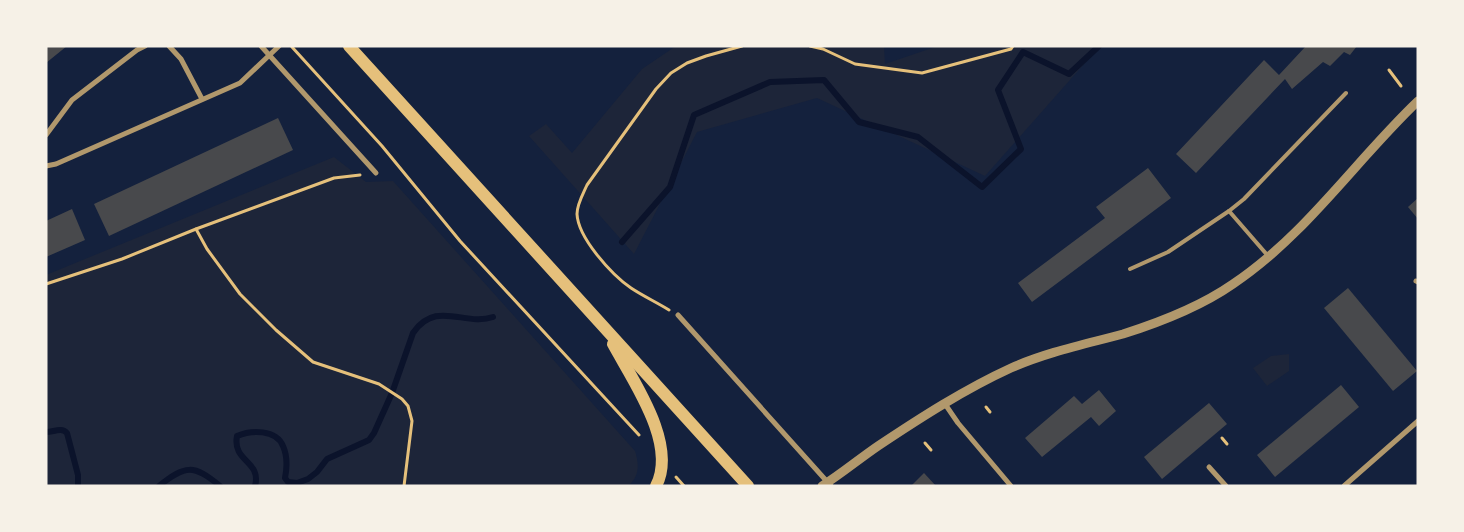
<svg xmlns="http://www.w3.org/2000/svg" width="1464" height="532" viewBox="0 0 1464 532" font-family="Jost,sans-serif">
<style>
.green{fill:#1d2539}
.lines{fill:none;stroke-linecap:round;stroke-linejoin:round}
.stream{stroke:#0b132b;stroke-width:6}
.building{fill:#48494c}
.path{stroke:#e5c07b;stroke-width:3}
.service{stroke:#b1986c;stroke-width:4}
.minor{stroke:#b1986c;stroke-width:5}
.tertiary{stroke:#b1986c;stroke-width:9}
.primary{stroke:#e5c07b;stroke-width:12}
</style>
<rect width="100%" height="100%" fill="#14213d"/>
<g class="green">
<polygon points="676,46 884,46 885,64 938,46 1100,46 985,176 817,98 697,132 634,254 529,136 546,124 572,153 642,69"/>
<path d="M334,157L366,182L393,181L635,451C639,464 640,476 628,486H46V275Z"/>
<polygon points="1289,354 1289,371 1267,386 1253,368 1271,356"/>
</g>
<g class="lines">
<g class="stream">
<polyline points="622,242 670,187 694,115 770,82 824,80 859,122 918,137 982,187 1021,149 998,90 1023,52 1069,74 1099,46"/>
<path d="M46,432C54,432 61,427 67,433L78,475V486"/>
<path d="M159,486C185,465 194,464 220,486"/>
<path d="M255,486C262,461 232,462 237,436C251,430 276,429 283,446C287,455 287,468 285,478L288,482L297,483L308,479L317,472L327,459L369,440L374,433L392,393L413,333C436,299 465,327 493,317"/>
</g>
</g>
<g class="building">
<polygon points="46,46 67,46 46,63"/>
<polygon points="1306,46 1357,46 1350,55 1344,52 1330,66 1323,62 1292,89 1285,79 1196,173 1176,154 1264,60 1279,75"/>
<polygon points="278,118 293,150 109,236 94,204"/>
<polygon points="1148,168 1171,198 1032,302 1018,283 1105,218 1096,207"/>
<polygon points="1418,198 1418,219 1408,207"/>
<polygon points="72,209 85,240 46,257 46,221"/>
<polygon points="1348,288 1417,371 1393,391 1324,308"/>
<polygon points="1341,385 1359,407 1275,477 1257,455"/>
<polygon points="1099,390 1116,411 1099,426 1091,417 1042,457 1025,438 1074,396 1082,404"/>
<polygon points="1209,403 1227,424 1162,479 1144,457"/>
<polygon points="924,473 936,486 911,486"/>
</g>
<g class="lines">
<g class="path">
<polyline points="810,46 823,49 855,64 922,73 1011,49 1013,46"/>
<polyline points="292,47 382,146 460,241 639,435"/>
<polyline points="1389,70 1401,86"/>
<polyline points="196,229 207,249 240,294 276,330 313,362 379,384 402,399 408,406 412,421 404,486"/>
<polyline points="46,284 122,259 196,229 334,178 360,175"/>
<path d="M669,310C656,302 643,296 631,288C612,275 578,238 577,214C577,204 583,194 587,185L656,89L671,73L687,63L706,56L742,46"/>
<polyline points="986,407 990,412"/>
<polyline points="1222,438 1227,444"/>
<polyline points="925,443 931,450"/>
<polyline points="676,477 684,486"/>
</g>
<g class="service">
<polyline points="1229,211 1269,257"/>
<polyline points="1130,269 1168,252 1229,211 1244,199 1346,93"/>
</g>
<g class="minor">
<polyline points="169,46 181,59 202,99"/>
<polyline points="261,46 376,173"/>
<polyline points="46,135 72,100 137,50 145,46"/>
<polyline points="46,166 56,164 240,83 279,46"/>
<polyline points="1416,281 1418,282"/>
<polyline points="678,315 831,486"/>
<polyline points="945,404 958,423 1011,486"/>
<polyline points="1209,467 1226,486"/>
<polyline points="1344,486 1418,421"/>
</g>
<path class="tertiary" d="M822,486C841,474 859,459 878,446C920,418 965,389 1011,368C1047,352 1086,344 1123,334C1161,322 1200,307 1233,284C1306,235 1355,161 1418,101"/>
<g class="primary">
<polyline points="349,46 748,486"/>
<path d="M613,344C633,381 678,444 656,486"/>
</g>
</g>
<rect width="1464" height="532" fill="none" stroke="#f6f1e7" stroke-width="95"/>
</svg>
